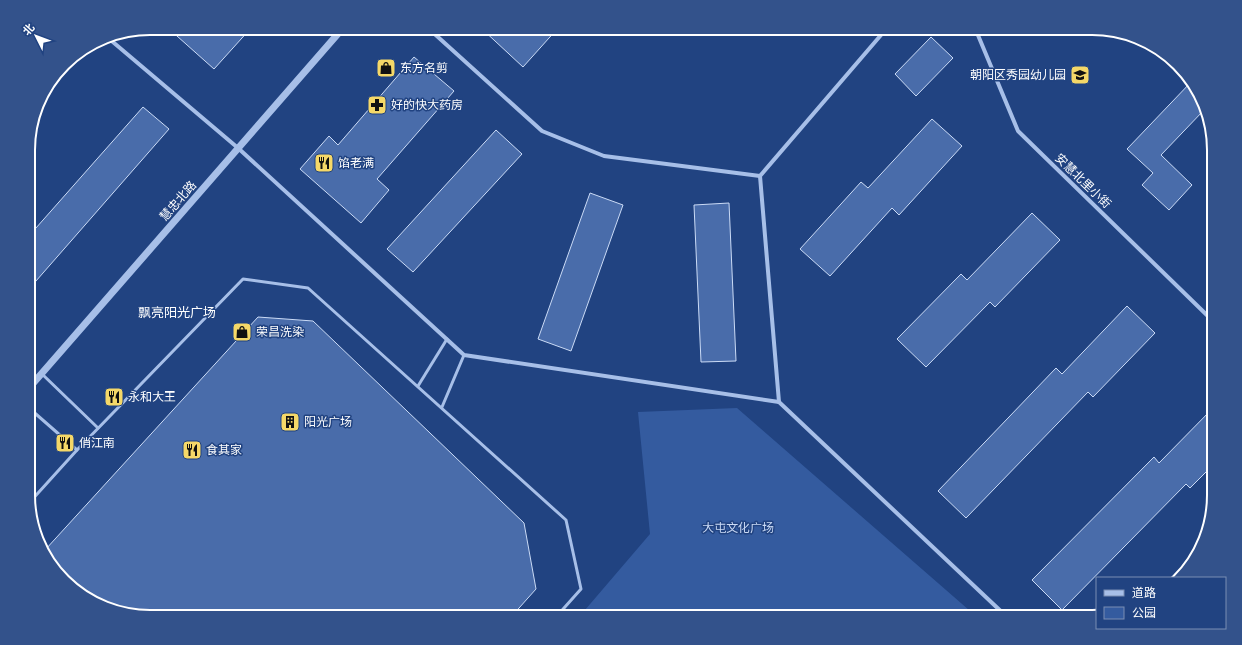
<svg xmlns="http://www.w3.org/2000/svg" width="1242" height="645" viewBox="0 0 1242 645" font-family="'Alegreya Sans','Noto Sans SC',sans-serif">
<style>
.green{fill:#345b9f}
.building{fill:#496caa;stroke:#cbdbf6}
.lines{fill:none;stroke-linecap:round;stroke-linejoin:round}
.service{stroke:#a7bfe8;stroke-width:3}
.minor{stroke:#a7bfe8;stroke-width:4}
.tertiary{stroke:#a7bfe8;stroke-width:7}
.labels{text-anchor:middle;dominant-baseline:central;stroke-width:3;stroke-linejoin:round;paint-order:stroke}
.poi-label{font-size:12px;fill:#fff;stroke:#214381;text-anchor:start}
.street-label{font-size:12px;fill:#fff;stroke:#214381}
.park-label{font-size:12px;fill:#cbdbf6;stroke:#214381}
.neighbourhood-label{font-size:13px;fill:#fff;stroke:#214381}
.rim{fill:none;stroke:#fff;stroke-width:2}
</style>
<rect width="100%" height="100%" fill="#214381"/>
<polygon class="green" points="737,408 977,617 579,617 650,534 638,412"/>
<g class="building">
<polygon points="168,28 251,28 214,69"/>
<polygon points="481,28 558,28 523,67"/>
<polygon points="931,37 953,58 916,96 895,74"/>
<polygon points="414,57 454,91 377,179 389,190 361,223 300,169 329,136 338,145"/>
<polygon points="1192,81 1204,110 1161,155 1192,185 1169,210 1142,185 1153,173 1127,149"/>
<polygon points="143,107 169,129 29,289 28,237"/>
<polygon points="932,119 962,146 899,215 892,208 830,276 800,249 861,182 868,188"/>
<polygon points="496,130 522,154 413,272 387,249"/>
<polygon points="590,193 623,205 571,351 538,339"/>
<polygon points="729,203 736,361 701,362 694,205"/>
<polygon points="1032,213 1060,240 995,307 990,302 926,367 897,339 961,274 967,280"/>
<polygon points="1127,306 1155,333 1093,397 1088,392 966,518 938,491 1056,368 1062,374"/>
<polygon points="258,317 313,321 524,523 536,589 511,617 150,617 96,604 53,569 45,550"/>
<polygon points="1214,407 1214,464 1190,488 1186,484 1062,610 1032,580 1154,457 1159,463"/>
</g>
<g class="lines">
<g class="service">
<polyline points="42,374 98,428"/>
<polyline points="418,386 447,339"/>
<polyline points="442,407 464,355"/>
<polyline points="29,408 77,450"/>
<polyline points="29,503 77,450 243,279 308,288 566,520 581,589 556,617"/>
</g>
<g class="minor">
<polyline points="428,28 542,131 604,156 760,176 887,28"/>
<polyline points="975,28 1018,131 1214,322"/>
<polyline points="107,37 238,148 464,355 779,402 1007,617"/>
<polyline points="760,176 779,402"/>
</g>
<polyline class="tertiary" points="29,388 343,28"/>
</g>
<defs>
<symbol id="shop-square" viewBox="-11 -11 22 22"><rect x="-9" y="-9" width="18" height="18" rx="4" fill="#f5d868" stroke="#214381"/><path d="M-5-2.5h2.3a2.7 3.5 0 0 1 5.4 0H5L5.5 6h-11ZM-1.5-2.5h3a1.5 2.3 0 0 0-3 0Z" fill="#111"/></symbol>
<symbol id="school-square" viewBox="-11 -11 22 22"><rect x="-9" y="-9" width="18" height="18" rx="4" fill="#f5d868" stroke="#214381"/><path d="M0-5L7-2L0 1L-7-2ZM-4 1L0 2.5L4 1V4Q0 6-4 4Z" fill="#111"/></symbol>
<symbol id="pharmacy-square" viewBox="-11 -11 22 22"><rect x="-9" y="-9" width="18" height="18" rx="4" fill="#f5d868" stroke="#214381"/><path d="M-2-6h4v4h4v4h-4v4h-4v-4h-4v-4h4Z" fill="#111"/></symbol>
<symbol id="restaurant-square" viewBox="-11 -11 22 22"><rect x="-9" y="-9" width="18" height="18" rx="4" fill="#f5d868" stroke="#214381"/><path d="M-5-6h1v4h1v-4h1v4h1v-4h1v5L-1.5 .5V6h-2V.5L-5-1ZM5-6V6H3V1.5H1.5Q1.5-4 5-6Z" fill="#111"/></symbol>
<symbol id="building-square" viewBox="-11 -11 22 22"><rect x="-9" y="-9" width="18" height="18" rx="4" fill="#f5d868" stroke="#214381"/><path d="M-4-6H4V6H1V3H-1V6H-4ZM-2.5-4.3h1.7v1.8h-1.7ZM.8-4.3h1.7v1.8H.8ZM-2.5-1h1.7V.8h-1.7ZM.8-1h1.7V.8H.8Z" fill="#111"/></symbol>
</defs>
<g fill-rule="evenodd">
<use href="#shop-square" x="375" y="57" width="22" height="22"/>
<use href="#school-square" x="1069" y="64" width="22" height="22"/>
<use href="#pharmacy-square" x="366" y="94" width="22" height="22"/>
<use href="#restaurant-square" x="313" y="152" width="22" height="22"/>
<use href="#shop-square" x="231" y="321" width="22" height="22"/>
<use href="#restaurant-square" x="103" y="386" width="22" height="22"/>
<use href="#building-square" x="279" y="411" width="22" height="22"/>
<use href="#restaurant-square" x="54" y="432" width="22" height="22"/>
<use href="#restaurant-square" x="181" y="439" width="22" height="22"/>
</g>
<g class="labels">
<g class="poi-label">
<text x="400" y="68">东方名剪</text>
<text x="1066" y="75" text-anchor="end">朝阳区秀园幼儿园</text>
<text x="391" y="105">好的快大药房</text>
<text x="338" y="163">馅老满</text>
<text x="256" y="332">荣昌洗染</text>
<text x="128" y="397">永和大王</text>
<text x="304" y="422">阳光广场</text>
<text x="79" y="443">俏江南</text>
<text x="206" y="450">食其家</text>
</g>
<g class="street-label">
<text transform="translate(1083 181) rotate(44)">安慧北里小街</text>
<text transform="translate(178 201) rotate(-49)">慧忠北路</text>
</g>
<g class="park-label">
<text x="738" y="528">大屯文化广场</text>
</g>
<g class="neighbourhood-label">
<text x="177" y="313">飘亮阳光广场</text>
</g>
</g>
<path d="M0 0H1242V645H0ZM150 35H1092A115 115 0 0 1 1207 150V495A115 115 0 0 1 1092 610H150A115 115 0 0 1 35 495V150A115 115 0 0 1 150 35Z" fill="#33528b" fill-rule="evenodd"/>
<path class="rim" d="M150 35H1092A115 115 0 0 1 1207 150V495A115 115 0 0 1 1092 610H150A115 115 0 0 1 35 495V150A115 115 0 0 1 150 35Z"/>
<rect x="1096" y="577" width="130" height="52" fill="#214381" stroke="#7a8eb3"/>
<rect x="1104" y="590" width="20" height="6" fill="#a7bfe8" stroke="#7a8eb3"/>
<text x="1132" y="597" font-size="12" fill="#ffffff">道路</text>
<rect x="1104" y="607" width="20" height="12" fill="#345b9f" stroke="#7a8eb3"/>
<text x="1132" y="617" font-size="12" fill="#ffffff">公园</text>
<g transform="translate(36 36) rotate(312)" stroke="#214381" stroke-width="3" paint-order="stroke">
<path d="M0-3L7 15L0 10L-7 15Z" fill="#ffffff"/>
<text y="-6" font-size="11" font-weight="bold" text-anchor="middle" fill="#ffffff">北</text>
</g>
</svg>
